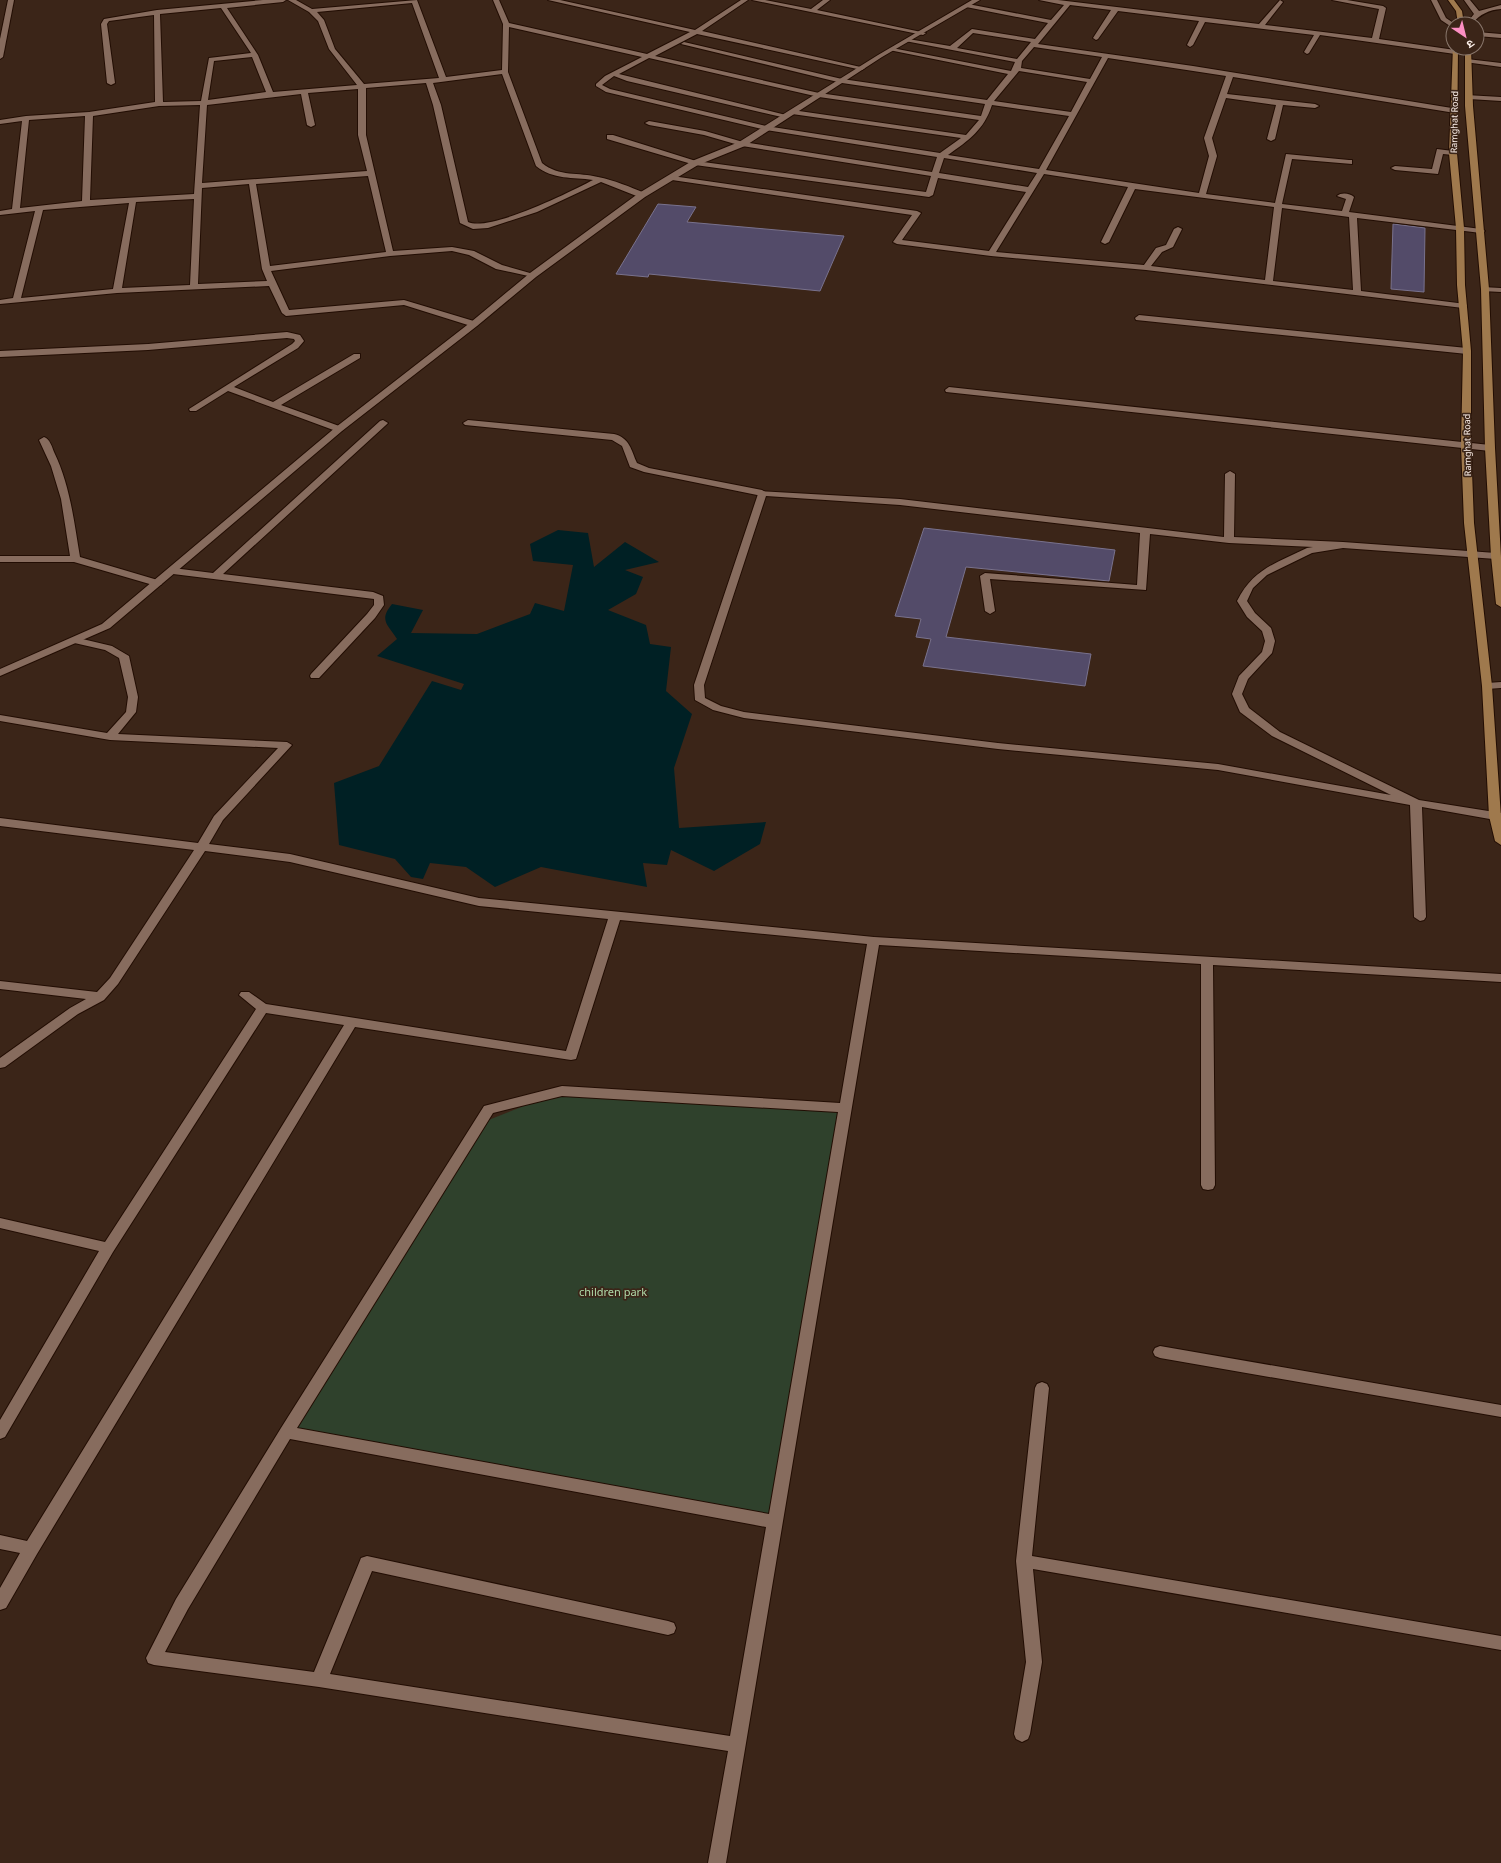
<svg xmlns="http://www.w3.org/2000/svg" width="1501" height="1863" viewBox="0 0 1501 1863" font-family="'Noto Sans','Noto Sans Devanagari',sans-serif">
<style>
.green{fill:#2f412c}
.water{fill:#002024}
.building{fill:#534b69;stroke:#79728d}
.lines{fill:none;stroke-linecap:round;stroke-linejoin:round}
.service-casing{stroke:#220d03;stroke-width:2}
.minor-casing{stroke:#220d03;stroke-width:2}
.tertiary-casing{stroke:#220d03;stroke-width:2}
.secondary-casing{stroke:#220d03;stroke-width:2}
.service{fill:#876c5e;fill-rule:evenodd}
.minor{fill:#876c5e;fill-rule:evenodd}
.tertiary{fill:#876c5e;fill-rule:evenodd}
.secondary{fill:#9f794d;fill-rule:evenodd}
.labels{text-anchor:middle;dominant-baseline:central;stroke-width:3.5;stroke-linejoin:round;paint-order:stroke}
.far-street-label{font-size:9px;fill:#fef1eb;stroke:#3b2518}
.park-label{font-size:11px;fill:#b0dbaa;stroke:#3b2518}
</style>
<rect width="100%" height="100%" fill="#3b2518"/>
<polygon class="green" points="562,1091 846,1108 775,1522 286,1432 481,1123"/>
<path class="water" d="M558,530L588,533L594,567L625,542L659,562L625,570L643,577L636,594L608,610L646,625L650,644L671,647L666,691L692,714L674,768L679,828L766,822L760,844L714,871L671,850L667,865L643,863L647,887L541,867L495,887L466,867L430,863L423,879L411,877L395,859L339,845L334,783L379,766L432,681L461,690L464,684L377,656L397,639C387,624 379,620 392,604L423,610L411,633L477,634L530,614L535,603L564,611L573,565L533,561L530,544Z"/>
<g class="building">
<polygon points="658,204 696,207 687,222 844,236 820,291 649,274 648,277 616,274"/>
<polygon points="1393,224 1425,228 1424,292 1391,289"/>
<polygon points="924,528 1115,550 1109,581 966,567 946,637 1091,654 1085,686 923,666 931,639 916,637 921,619 895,616"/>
</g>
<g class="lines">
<defs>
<path id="service" d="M468,420L614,434C630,438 631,450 637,463L649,468L762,490L767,493L762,496L644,472L630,467L622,446L612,440L465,425L463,423Z"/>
<g id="minor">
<polygon points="8,0 14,0 3,57 0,59 0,39"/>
<path d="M263,0H286L283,2L227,8L258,55L273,92L357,85L329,49L318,21L309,12L288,0H296L312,9L417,0L446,77L502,70L503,24L493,0H499L509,23L647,54L690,32L548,0H560L695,30L741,0H748L702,31L865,68L862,70L697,34L655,56L819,93L981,116L985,104L842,83L681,44L684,42L842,79L987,100L1008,74L889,50L892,48L1011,71L1015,62L905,41L908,39L950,46L972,29L1035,39L1048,23L966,7L965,6L968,4L1051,20L1064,5L1039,0H1058L1259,24L1280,0L1283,2L1265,25L1372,38L1379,9L1332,0H1347L1383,6L1386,8L1379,39L1455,50L1458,52L1455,54L1320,35L1309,53L1307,54L1304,52L1314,35L1205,22L1193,45L1190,47L1187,45L1199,21L1118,11L1098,39L1096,40L1093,38L1111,10L1070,5L1038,44L1193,66L1458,109L1459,111L1455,113L1233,77L1227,94L1315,104L1319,106L1315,108L1283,105L1275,139L1271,141L1267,139L1276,105L1226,98L1212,138L1217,156L1206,194L1275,203L1286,154L1349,160H1352V164L1292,159L1282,204L1342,211L1346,199L1337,196C1341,192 1350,193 1354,197L1349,212L1481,229L1485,231L1481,233L1357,218L1361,291L1466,304L1467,306L1463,308L1146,270L991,256L897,244L893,242L912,215L672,180L668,178L672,176L917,211L921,213L902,240L989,251L1026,192L938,178L933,195L929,197L695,165L607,139V135H613L696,161L926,192L931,176L742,146L704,135L649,125L645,123L649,121L705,131L743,142L932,172L937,157L766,130L606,92L596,86V84L605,76L642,57L509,27L508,72L542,163C559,177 579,172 598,177C614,180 630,187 645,193V197H639L601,182L537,212L488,228L473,229L460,223L433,105L426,83L366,88V135L393,251L452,247L474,251L502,265L537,275L533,277L496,269L469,255L452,251L390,256L271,271L289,310L404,300L477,322V326H471L404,305L286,316L282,313L269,286L117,293L0,304V300L13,298L35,211L0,215V211L12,209L22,121L0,124V120L26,116L89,112L155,102L154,15L109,21L107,24L115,83L111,85L107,83L101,24L104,19L157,10ZM412,3L439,78L364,84L335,49L324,20L317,12ZM221,8L251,53L209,58L201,101L163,102L160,14ZM973,33L1031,42L1017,59L957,48ZM1034,47L1102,57L1090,79L1021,68L1022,61ZM252,57L266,92L208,100L214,61ZM649,58L819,97L979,120L966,135L792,110L788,112L792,114L961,138L940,153L766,126L610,89L602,85L614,76L627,81L786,118L790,116L619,74ZM1108,58L1226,76L1204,138L1209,156L1199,193L1046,170ZM1019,71L1087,82L1071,112L994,101ZM502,74L536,166C553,180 573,177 593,180C570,192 490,232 468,222L441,105L433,83ZM358,89V135L367,171L202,183L207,105L301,94L307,125L311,127L315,125L308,93ZM200,105L194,194L90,200L93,116L159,106ZM992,105L1069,116L1039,169L948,155C969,140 984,130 992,105ZM85,116L82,201L20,208L29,120ZM944,158L1037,173L1028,187L939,173ZM1044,174L1128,187L1101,242L1105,244L1109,242L1135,189L1274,207L1265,280L1151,266L1162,252L1173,247L1182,229L1178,227L1174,229L1166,245L1156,248L1144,265L996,252ZM368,176L386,252L270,266L256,184ZM249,184L262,269L267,281L198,284L202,188ZM194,199L190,285L122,288L136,202ZM129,203L113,289L21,298L43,210ZM1282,208L1349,217L1353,290L1273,281Z"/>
<polygon points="752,0 765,0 811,9 823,0 830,0 817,10 926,33 923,35"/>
<polygon points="1431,0 1437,0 1446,18 1455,24 1453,24 1453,28 1441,20"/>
<path d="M1464,0H1470L1479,11L1501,5V9C1489,10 1480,14 1472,24H1466L1474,14Z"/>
<polygon points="1477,32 1501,34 1501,38 1477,36"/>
<polygon points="1467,59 1501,63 1501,67 1465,62 1465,60"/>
<polygon points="1466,95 1501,97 1501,101 1469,99 1466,99"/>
<polygon points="1437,149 1453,151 1457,153 1453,155 1443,154 1438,174 1395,170 1391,168 1395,166 1432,169"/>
<polygon points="1482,287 1501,288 1501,292 1482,291"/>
<polygon points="1139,315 1467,348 1471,351 1467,354 1136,320 1135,318"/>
<polygon points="287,332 300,335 304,341 298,348 234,387 273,402 354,354 360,354 360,358 281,405 342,427 342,431 336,431 228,391 196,411 190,411 189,409 292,344 295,341 294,339 287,338 148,350 0,357 0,351 148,344"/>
<polygon points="949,387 1490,445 1495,448 1490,451 946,392 945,390"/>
<polygon points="383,420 388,423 386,425 223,574 373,592 383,596 384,605 375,618 319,678 311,678 310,676 311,674 367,614 374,605 374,599 173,574 168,571 173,568 213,573 380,421"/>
<path d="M44,437C50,439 52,447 54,452C70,485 74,521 80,557L161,581L162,583L161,585H153L74,562H0V556H70L61,499L51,466L39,440Z"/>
<path d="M1230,471L1235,474L1234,537L1343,542L1496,553L1501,556L1496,559L1343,548L1312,553L1267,575L1253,588L1247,601L1255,613L1271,628L1275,641L1272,653L1248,679L1242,694L1249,708L1280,732L1419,800L1501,813V821L1422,807L1426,917L1424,920L1420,921L1414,917L1410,805L1218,770L998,749L744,718L713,710L695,700L694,685L759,491L900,499L1224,537L1225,474ZM766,496L900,505L1140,533L1137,585L985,573L980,576L985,611L990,614L995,611L990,579L1146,590L1150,534L1229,543L1313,547L1307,548C1276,563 1253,569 1237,601L1247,617L1262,631L1265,641L1262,652L1239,676L1232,694L1240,712L1272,736L1391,795L1218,764L998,743L744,712L721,706L705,698L704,685Z"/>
<path d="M74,637L112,646L129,656L138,697L136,712L118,734L287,742L292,745L223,820L209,844L290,854L479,898L874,937L1501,974V982L1213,965L1215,1185L1213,1189L1208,1190L1203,1189L1201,1185V964L879,945L726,1863H708L728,1751L319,1687L154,1665L148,1663L146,1658L176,1599L281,1428L484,1106L562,1086L840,1103L867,944L620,920L577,1056L576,1059L571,1060L355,1027L37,1554L6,1608L0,1610V1588L20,1553L0,1549V1535L27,1541L344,1025L266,1013L113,1252L5,1437L0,1439V1420L99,1251L0,1228V1218L105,1242L256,1009L239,995L241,992H249L266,1004L566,1051L608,919L479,906L290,862L205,851L118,984L104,1000L78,1014L5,1067L0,1068V1058L70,1008L86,999L0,989V981L97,992L110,978L194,850L0,826V818L198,843L214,816L278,748L110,740L0,721V715L107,733L126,712L128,697L119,658L105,650L70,642L69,640ZM562,1096L838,1112L769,1514L297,1428L493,1113ZM290,1439L766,1527L730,1736L330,1674L372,1571L668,1635L674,1633L676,1628L674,1623L668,1621L367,1556L361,1558L359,1563L314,1672L165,1652L188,1609Z"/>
<polygon points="1160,1346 1501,1405 1501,1417 1160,1358 1155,1356 1153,1352 1155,1348"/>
<polygon points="1042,1382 1047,1384 1049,1388 1032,1556 1501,1636 1501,1650 1033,1569 1042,1662 1030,1734 1028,1739 1022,1742 1016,1739 1014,1734 1026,1662 1016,1561 1035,1388 1037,1384"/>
</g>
<g id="tertiary">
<polygon points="972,0 980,0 882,57 745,146 698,165 645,197 536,277 477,326 342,431 110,628 0,676 0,669 102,624 336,427 471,322 530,273 639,193 692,161 739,142 878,55"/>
<polygon points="1501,682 1501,688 1487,689 1482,686 1487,683"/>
</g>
<g id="secondary">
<polygon points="1448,0 1454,0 1462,11 1464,24 1458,24 1456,11"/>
<polygon points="1453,46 1453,48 1458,48 1457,153 1464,228 1465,285 1471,351 1471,445 1474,523 1492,686 1501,817 1501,845 1495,841 1489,816 1482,686 1464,523 1461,445 1463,351 1457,285 1456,228 1449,153"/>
<polygon points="1465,48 1471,48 1473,106 1489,289 1495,448 1501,557 1501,607 1496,604 1491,556 1485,448 1481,289 1465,106"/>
</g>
</defs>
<use href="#service" class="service-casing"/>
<use href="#minor" class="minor-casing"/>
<use href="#tertiary" class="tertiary-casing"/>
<use href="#secondary" class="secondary-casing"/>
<use href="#service" class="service"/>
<use href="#minor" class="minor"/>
<use href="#tertiary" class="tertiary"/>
<use href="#secondary" class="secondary"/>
</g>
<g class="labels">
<g class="far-street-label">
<text transform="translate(1454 122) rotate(-89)">Ramghat Road</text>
<text transform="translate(1467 445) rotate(-91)">Ramghat Road</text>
</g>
<g class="park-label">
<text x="613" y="1291">children park</text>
</g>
</g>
<g transform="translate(1465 36) rotate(145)"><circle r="19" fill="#3b2518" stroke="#89776c"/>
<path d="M0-3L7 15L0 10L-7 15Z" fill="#fc8fc3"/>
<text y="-6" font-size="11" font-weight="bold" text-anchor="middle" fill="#fef1eb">उ</text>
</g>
</svg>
